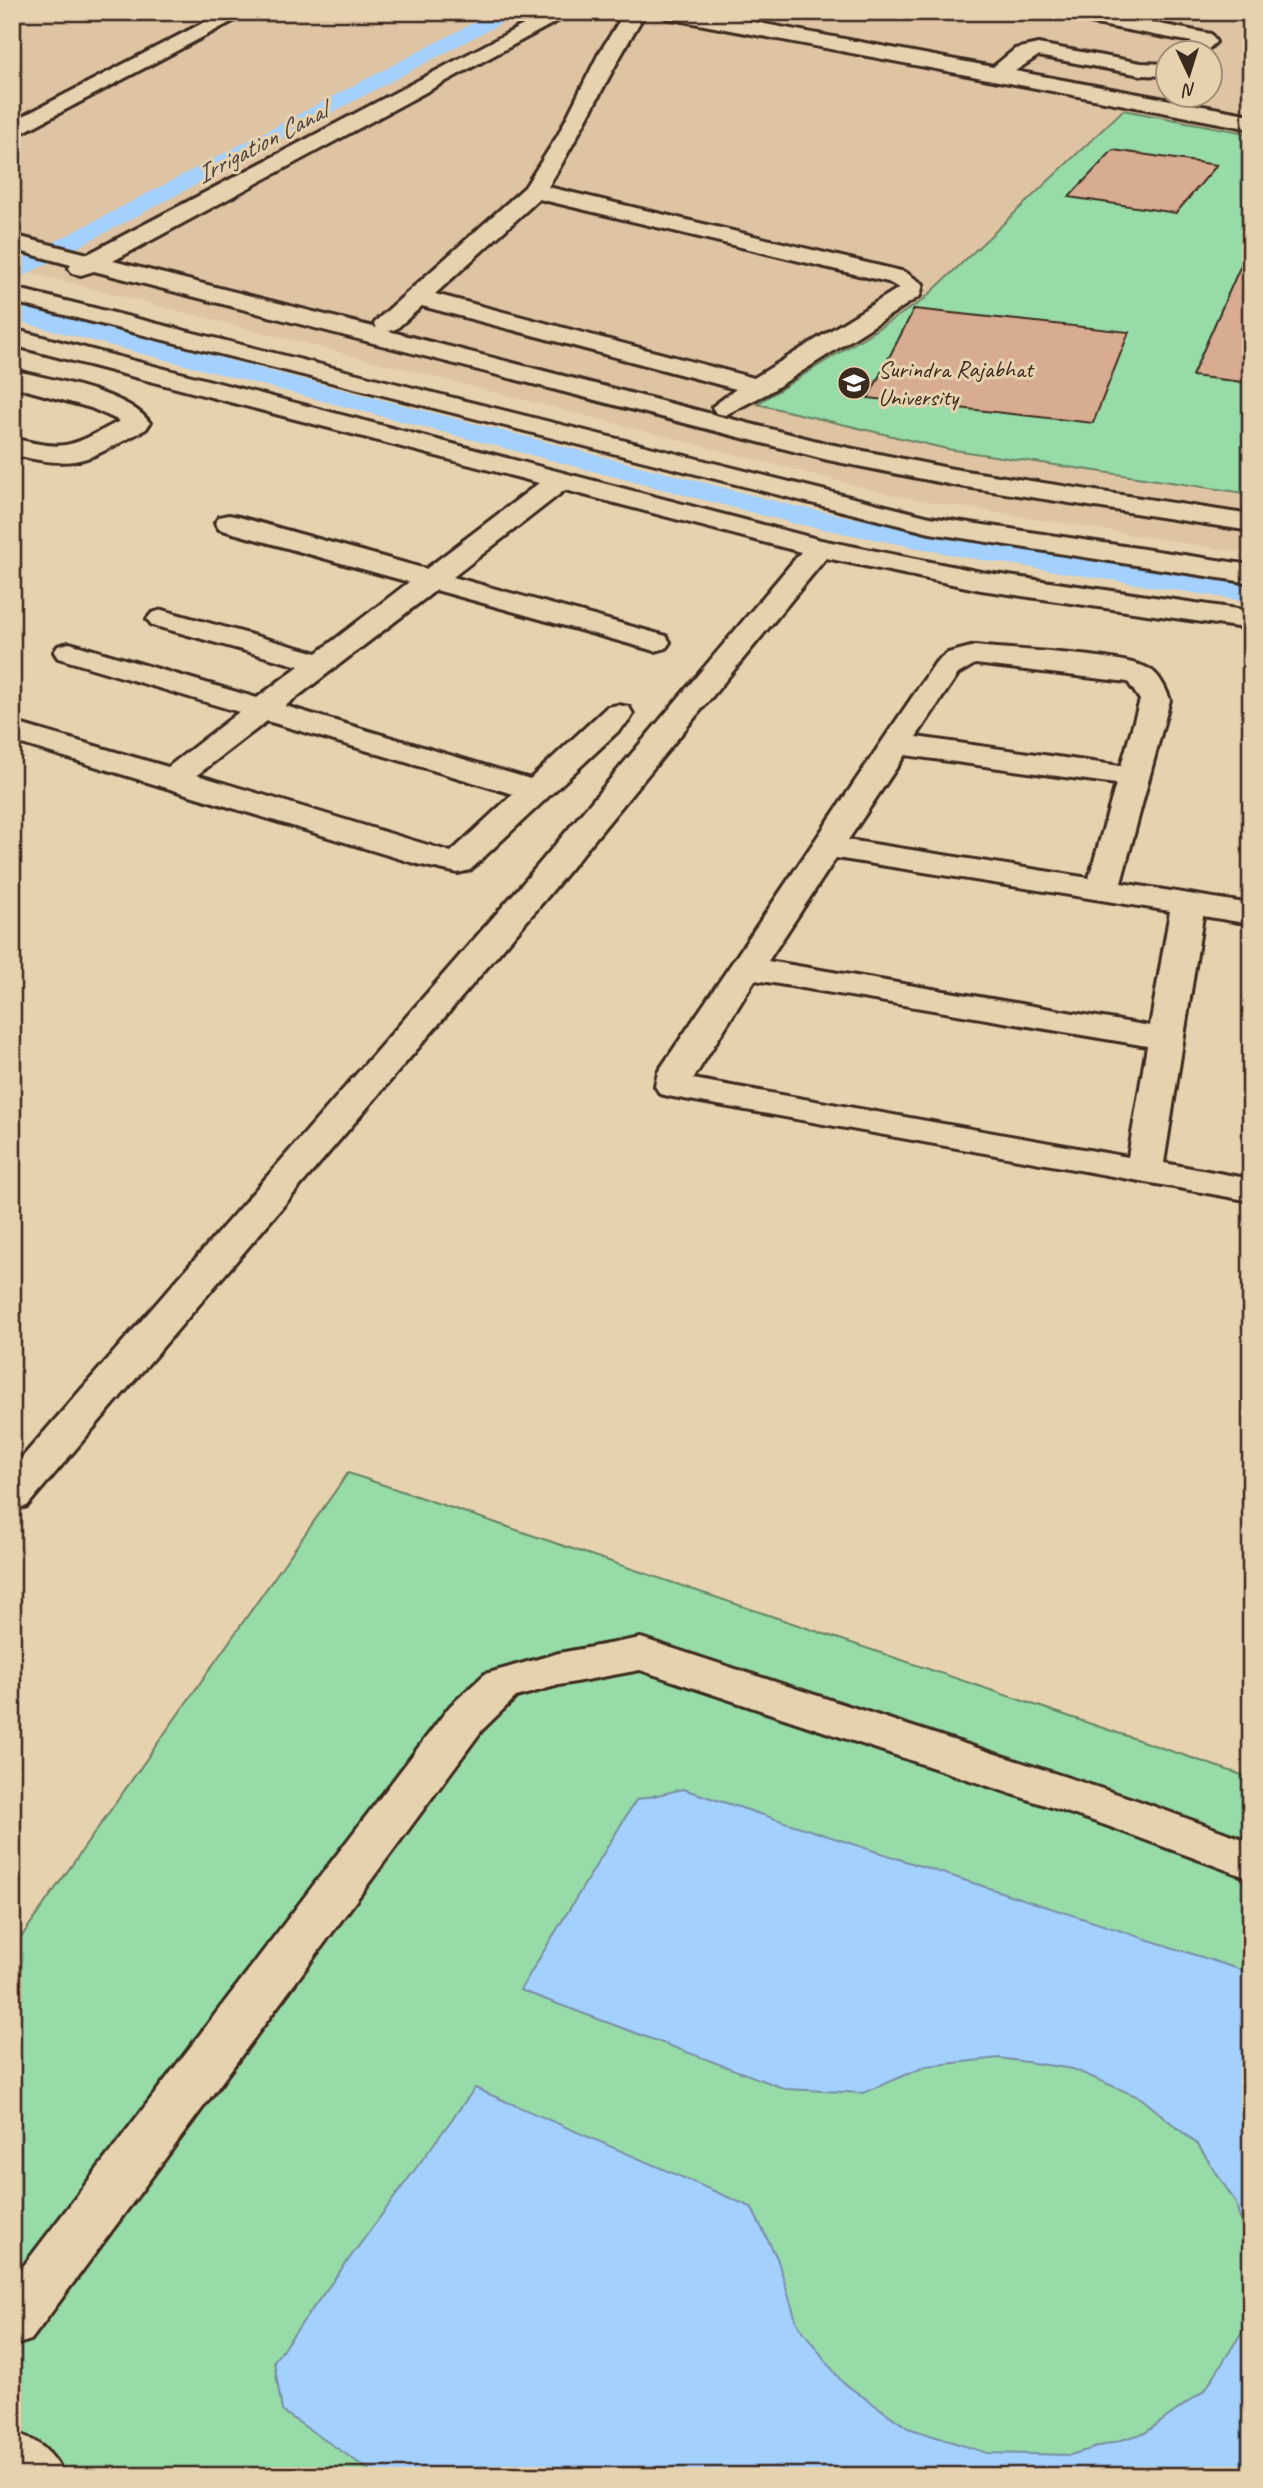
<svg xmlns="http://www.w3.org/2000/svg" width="1263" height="2488" viewBox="0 0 1263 2488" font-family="Caveat,sans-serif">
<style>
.built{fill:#dfc4a4;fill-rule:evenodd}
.green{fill:#96dba8;stroke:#688263;stroke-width:2}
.water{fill:#a3d0fd;stroke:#798ea4;stroke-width:2}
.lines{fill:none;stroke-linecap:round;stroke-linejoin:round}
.canal{fill:#a3d0fd;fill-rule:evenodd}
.building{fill:#d8ac91;stroke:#3b2a1e;stroke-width:2}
.minor-casing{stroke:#3b2a1e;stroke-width:6}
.minor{fill:#e7d2b0;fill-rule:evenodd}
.labels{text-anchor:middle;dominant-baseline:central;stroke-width:6;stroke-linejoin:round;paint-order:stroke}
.far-poi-label{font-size:24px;fill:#3b2a1e;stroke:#e7d2b0;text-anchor:start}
.far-water-label{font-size:26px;font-style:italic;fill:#4b433f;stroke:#e7d2b0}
</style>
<rect width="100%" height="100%" fill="#e7d2b0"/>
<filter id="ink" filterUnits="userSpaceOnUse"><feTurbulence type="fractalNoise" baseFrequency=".0143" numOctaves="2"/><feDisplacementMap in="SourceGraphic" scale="14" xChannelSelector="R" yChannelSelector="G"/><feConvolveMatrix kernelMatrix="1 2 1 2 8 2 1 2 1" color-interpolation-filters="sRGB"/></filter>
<g filter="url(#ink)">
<path class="built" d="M12,12H1251V554L900,497L12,268ZM1168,52H1210V94H1168Z"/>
<g class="green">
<polygon points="1123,110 1251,134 1251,494 947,449 757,404 922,301"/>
<polygon points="348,1473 1251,1778 1251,2476 12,2476 12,1950"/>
</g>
<g class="water">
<polygon points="683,1789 1251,1973 1251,2264 1236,2203 1198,2145 1141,2098 1073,2069 999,2058 927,2066 863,2093 786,2089 520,1990 636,1800"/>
<polygon points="475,2088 751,2207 777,2258 797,2323 842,2382 908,2428 987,2453 1070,2455 1145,2433 1205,2390 1242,2332 1251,2273 1251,2476 378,2476 282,2411 274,2361"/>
</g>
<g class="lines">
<g class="canal">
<polygon points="494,12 522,12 12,282 12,264"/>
<polygon points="16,305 794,506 963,539 1251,584 1251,602 963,557 792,523 12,320 12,306"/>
</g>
</g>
<g class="building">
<polygon points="1113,150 1217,165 1176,213 1069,197"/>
<polygon points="1251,242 1251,383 1192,376"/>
<polygon points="914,309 1129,332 1093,423 868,398"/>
</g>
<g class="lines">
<defs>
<g id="minor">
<polygon points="224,12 250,12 12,138 12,122"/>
<path d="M548,12H574L113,261L377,328L374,324L378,319L525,187L558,135L598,55L625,12H646C611,69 583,130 548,187L905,272L923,284L920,296L768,393L725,415L716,413L712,407L736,389L422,306L396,329L388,331L829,444L953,469L1251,515V531L953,485L828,460L94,271L81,275L72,273L69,268L71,265L12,249V235L88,254ZM539,199L888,282L899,288L754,378L435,294Z"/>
<polygon points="657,12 701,12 993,67 1015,49 1038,44 1141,63 1168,64 1168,76 1141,75 1038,56 1015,71 1251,115 1251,129 667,18"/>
<polygon points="1098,12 1211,34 1216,42 1205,52 1183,52 1192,42 1090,23 1080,17 1083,13"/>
<polygon points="22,290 930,517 1251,565 1251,583 930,533 13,302 12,293"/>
<path d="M12,329L821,540L981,572L1251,611V629L981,590L826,558L548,896L27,1506L12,1510V1469L524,882L801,552L565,490L453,577L666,636L670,642L666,648L655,651L644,648L436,590L285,706L530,779L607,707L618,705L629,707L633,714L629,721L470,870L458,873L417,864L12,741V722L168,767L239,712L58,658L54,652L58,646L69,643L80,646L257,698L299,666L152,625L147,619L152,613L162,610L317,653L409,582L219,529L215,523L219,517L229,515L239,517L426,569L539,483L12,345ZM267,721L513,794L451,852L197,775Z"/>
<path d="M12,370C49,379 129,392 150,423L146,429C89,458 79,472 12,454V438C69,452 69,447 120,421L91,408L12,386Z"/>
<path d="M975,646C1010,650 1124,654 1149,669C1160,675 1166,689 1170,700L1121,883L1251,904V924L1203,916L1164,1163L1251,1179V1201L673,1097L660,1094L655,1086L658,1072L936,662L948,653ZM975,664L1128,682L1140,700L1121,766L916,737L958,674ZM905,755L1116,784L1089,878L848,840ZM836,858L1170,911L1150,1026L768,961ZM755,980L1147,1046L1128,1157L693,1079Z"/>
<polygon points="641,1638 1139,1801 1251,1842 1251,1879 1105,1825 640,1670 559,1685 516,1697 482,1730 31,2340 12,2346 12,2281 450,1706 485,1674 559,1653"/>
<path d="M12,2431C37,2440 53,2452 64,2476H12Z"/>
</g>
</defs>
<use href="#minor" class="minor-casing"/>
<use href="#minor" class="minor"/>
</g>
</g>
<defs>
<symbol id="university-disc" viewBox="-11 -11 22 22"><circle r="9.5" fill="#3b2a1e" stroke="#e7d2b0"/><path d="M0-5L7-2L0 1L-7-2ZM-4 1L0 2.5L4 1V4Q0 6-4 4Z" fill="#fff"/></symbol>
</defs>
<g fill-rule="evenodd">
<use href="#university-disc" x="835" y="364" width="38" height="38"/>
</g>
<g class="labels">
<g class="far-poi-label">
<text x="878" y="369">Surindra Rajabhat<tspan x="878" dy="28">University</tspan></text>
</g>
<g class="far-water-label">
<text transform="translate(261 143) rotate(-28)">Irrigation Canal</text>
</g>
</g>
<rect width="1263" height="2488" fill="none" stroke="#e7d2b0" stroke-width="42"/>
<rect x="21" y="21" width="1221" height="2446" fill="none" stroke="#3b2a1e" stroke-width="2.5" filter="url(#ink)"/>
<g transform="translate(1189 74) rotate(176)"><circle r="33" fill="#e7d2b0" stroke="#a28f76" stroke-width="2"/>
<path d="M0-5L12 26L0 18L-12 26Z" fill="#3b2a1e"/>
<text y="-10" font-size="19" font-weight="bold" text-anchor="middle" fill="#3b2a1e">N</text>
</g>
</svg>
